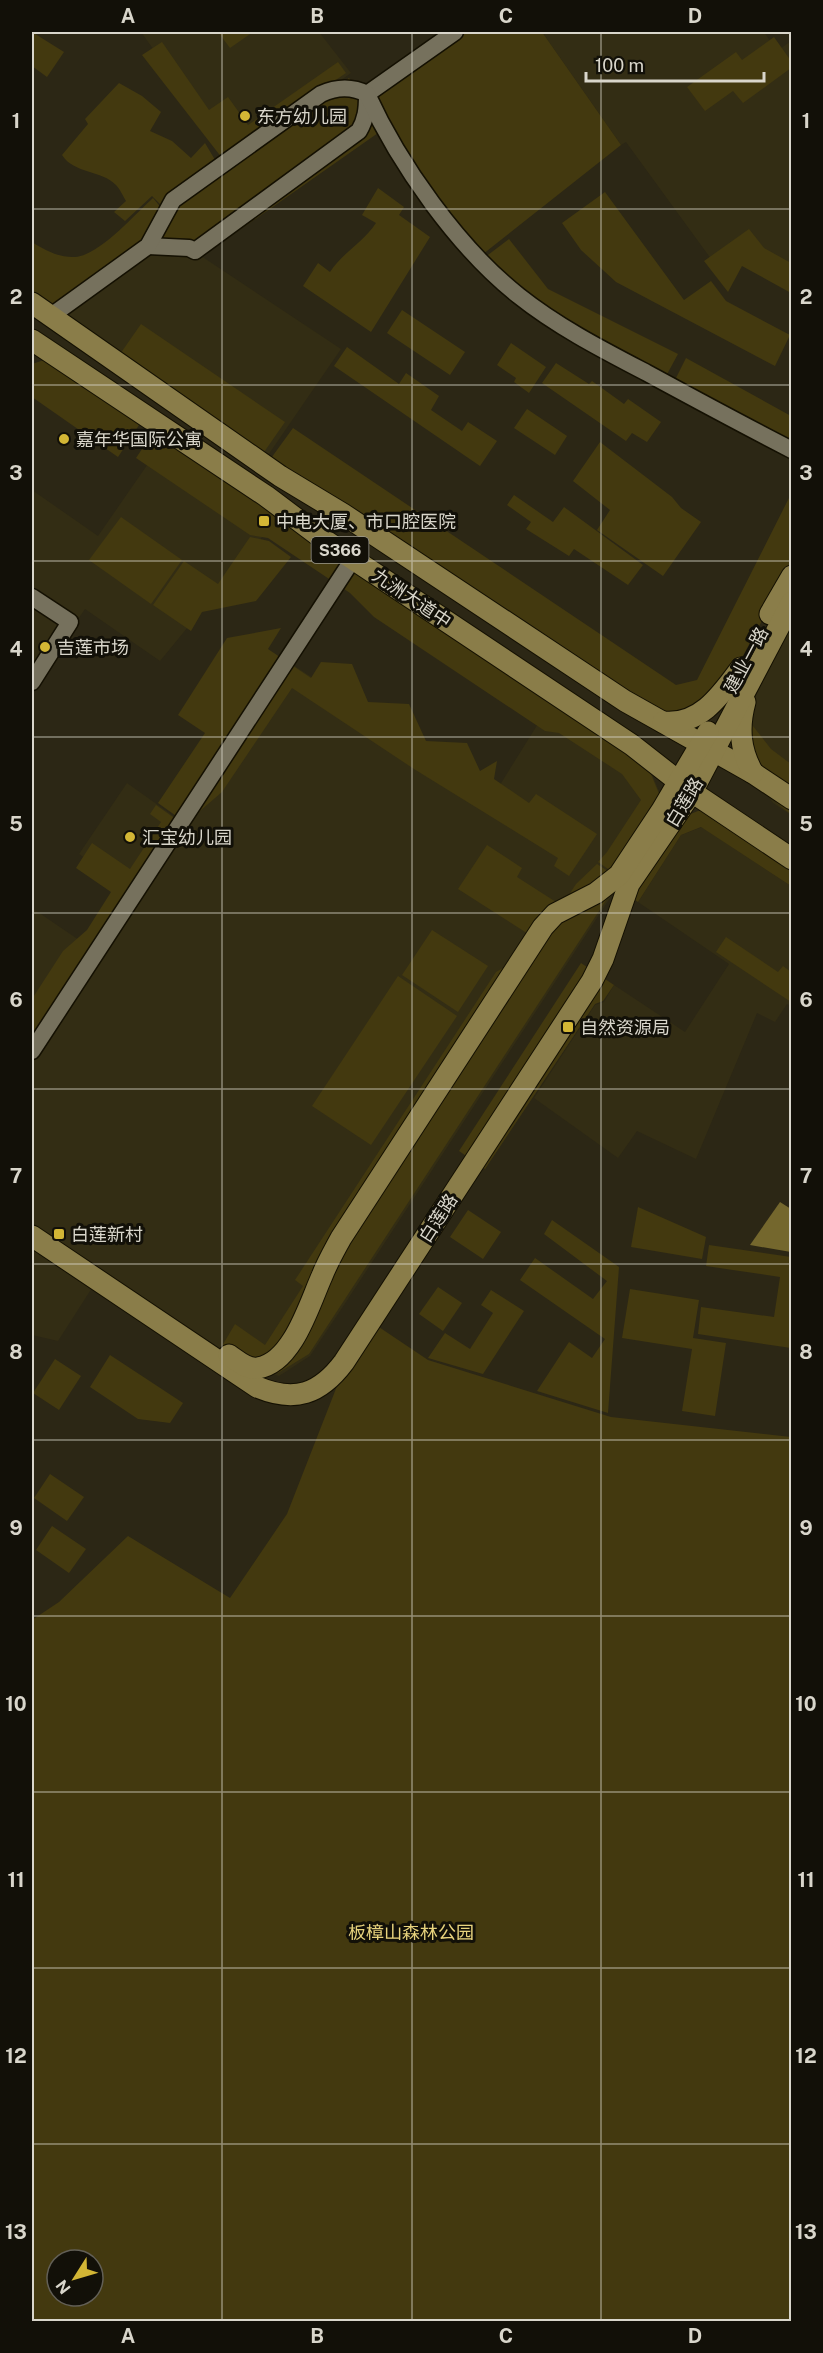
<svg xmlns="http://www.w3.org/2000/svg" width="823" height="2353" viewBox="0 0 823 2353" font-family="'Public Sans','Noto Sans SC',sans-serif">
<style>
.built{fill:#332d14}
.green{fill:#43390f;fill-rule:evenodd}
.water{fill:#74672d}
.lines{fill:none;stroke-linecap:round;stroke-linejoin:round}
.minor-casing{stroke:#141002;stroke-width:19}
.major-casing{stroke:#141002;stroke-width:23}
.minor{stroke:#76715d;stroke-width:16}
.major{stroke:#8a7d49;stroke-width:21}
.grid{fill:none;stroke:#d9d6cb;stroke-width:1.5;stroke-opacity:0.55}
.poi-dot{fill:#d3b635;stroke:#121008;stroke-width:2}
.labels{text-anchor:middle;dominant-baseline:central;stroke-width:6;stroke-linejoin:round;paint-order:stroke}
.shield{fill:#121008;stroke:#9d9b90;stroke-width:1.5}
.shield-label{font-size:16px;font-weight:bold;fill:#d9d6cb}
.poi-label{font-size:18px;fill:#d9d6cb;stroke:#121008;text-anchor:start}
.street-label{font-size:18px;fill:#d9d6cb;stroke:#121008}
.park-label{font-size:18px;fill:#e8d37d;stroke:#121008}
.neatline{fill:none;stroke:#d9d6cb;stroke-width:2}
.grid-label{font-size:20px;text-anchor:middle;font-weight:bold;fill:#d9d6cb}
</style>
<rect width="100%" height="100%" fill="#2c2715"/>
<g class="built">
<polygon points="141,32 319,32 351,73 231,158"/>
<polygon points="542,32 764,32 777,51 791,41 791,280 746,256 722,274 626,142 621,145"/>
<polygon points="148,246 189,248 341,349 262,464 51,316"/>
<polygon points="170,432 285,509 160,661 85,609 32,685 32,490 98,536"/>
<polygon points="791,603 791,815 773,803 758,782 743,710"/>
<polygon points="284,659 493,796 559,690 649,767 661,796 657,826 348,1299 310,1356 279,1376 247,1367 32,1223 32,908 95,951 134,891 79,854 127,783 179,820"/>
<polygon points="702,827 791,886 791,1006 787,1004 775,1022 757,1013 696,1159 637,1131 618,1158 534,1098 595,1005 604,1002 614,985 685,1032 729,964 638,902 681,835"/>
<polygon points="32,1236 97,1280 58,1341 32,1335"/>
</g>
<g class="green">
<polygon points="32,32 64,52 47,77 32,66"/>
<polygon points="218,32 253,32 230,48"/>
<polygon points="456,32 542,32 621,145 478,258 367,94"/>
<polygon points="774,37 791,61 791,68 743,103 733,91 705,111 687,87 736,52 742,60"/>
<polygon points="162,42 209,110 228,97 248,125 338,62 346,73 222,158 142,55"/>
<polygon points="349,78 363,98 378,133 207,253 190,245 154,242 176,201"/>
<path d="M119,83L142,96L161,112L150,131L172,141L191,158L205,143L218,165L164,208L152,196L125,221L114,212L126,201C123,196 120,189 116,185C102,170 74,174 62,155L88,124L85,119Z"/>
<path d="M378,188L404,207L399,215L430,237L371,332L303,286L318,263L330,272C344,251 362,244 376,223L362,215Z"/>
<polygon points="605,192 684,300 711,281 726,301 790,335 775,366 616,282 581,250 562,223"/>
<path d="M153,198L163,210L146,243L50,311L32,298V242C44,250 60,258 75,257C100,255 134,215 153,198Z"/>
<polygon points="749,229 764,248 791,263 791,293 742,266 728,292 704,261"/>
<polygon points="509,239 548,289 678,354 665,378 574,332 484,258"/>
<polygon points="402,310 465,352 450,375 387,333"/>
<polygon points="141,324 285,422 262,455 118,357"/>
<polygon points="511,343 546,367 529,393 514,382 516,378 497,365"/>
<polygon points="347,347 399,384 406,373 439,396 431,410 462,431 468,422 497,441 480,466 334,366"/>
<polygon points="53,357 143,419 118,457 32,397 32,364"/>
<polygon points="686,358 791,416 791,446 673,384"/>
<polygon points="556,363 589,384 592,381 624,404 628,399 661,422 647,442 632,433 626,441 542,383"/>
<polygon points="527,409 567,436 555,455 514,428"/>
<polygon points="158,425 648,767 660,796 621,878 598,862 607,852 641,800 622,774 559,733 545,731 374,617 350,593 268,538 250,535 136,458"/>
<polygon points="293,428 676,685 697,680 791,494 791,567 738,665 717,694 669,718 269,461"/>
<polygon points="600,442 672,497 681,508 701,522 663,576 597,530 610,510 573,481"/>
<polygon points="514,495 553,522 564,507 643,565 628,585 574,549 569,556 526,529 531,522 507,505"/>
<polygon points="121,517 182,560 151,604 89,560"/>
<polygon points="250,537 269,541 291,557 256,601 202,612 191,631 153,605 184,561 218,584"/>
<polygon points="281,628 268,649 311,678 321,662 352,664 368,702 409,704 426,741 467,743 480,771 497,761 494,779 529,803 536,794 597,834 569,876 554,866 558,858 414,769 292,688 222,792 186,823 158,803 205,733 178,715 227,638"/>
<path d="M749,721L771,749L791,764V814C752,788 756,764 749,721Z"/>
<polygon points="156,805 184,825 32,1055 32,999 63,951 87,930 111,892 76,868 92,843 130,869 161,822 150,814"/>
<path d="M698,811C731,810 765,827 791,845V886L701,827L681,835L638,902L626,894L688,815Z"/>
<polygon points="487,845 522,868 517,877 556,902 533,937 458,889"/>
<polygon points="597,864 620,879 309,1354 278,1373 248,1364 222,1346 235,1324 265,1345 303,1286 295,1280 496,972 533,950 576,884"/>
<polygon points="432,930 488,966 458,1012 402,975"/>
<polygon points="726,937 778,972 783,966 791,972 791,1002 716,952"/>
<polygon points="581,963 614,985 603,1001 595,1004 485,1169 459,1151"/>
<polygon points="398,976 457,1016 371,1145 312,1106"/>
<polygon points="638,1207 706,1237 702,1259 631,1247"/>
<polygon points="468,1210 501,1232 483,1259 450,1237"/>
<polygon points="552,1220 619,1267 608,1413 537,1391 569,1342 592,1358 605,1339 520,1280 535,1258 593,1299 607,1281 544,1234"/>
<polygon points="709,1245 791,1257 791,1348 698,1334 701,1307 774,1317 780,1277 706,1266"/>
<polygon points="438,1287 462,1303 443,1331 419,1314"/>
<polygon points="630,1289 699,1300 693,1338 726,1343 715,1416 682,1411 692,1349 622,1338"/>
<polygon points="491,1290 524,1311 483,1374 428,1358 445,1333 470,1349 493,1313 481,1305"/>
<path d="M364,1317L428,1360L611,1417L791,1437V2321L32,2322V1620L59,1602L128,1536L230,1598L287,1514ZM57,2260H93V2296H57Z"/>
<polygon points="110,1355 183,1403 170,1423 138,1419 90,1387"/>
<polygon points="55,1359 81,1376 59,1410 33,1393"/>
<polygon points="50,1474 84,1497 67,1521 34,1498"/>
<polygon points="52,1526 86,1549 69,1573 36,1550"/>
</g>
<polygon class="water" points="780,1202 791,1209 791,1252 750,1245"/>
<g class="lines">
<defs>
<g id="minor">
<polyline points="367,94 455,32"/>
<path d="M148,246L189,248L195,251L359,131C366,119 367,109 367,95"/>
<path d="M51,316L148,246L173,200L321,94C337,87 351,86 367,94C399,164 458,248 519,296C558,327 603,350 647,373C695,399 743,425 792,450"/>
<polyline points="32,597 70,622 32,682"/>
<polyline points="32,1051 353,559"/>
</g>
<g id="major">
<polyline points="32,303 280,476 343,514 625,701 753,773 792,799"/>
<polyline points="32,340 266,496 326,541 632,745 692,792 792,859"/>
<polyline points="770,614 792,576"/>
<path d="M745,702C738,728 740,750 753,773"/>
<path d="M663,722C700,726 721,695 741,668"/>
<path d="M32,1236L257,1387C295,1403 320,1394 344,1362L592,981L603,959L629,884L692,792L792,602"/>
<path d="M229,1355C238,1361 247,1370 258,1368C293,1363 310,1302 322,1276C327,1263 334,1251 341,1238L543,927L555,914L596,893L619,875L662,810L708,732"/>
</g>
</defs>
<use href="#minor" class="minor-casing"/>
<use href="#major" class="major-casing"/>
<use href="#minor" class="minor"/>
<use href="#major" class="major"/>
</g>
<path class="grid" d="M222,32V2322M412,32V2322M601,32V2322M32,209H792M32,385H792M32,561H792M32,737H792M32,913H792M32,1089H792M32,1264H792M32,1440H792M32,1616H792M32,1792H792M32,1968H792M32,2144H792"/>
<g class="poi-dot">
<circle cx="245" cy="116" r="6"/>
<circle cx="64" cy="439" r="6"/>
<rect x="258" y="515" width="12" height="12" rx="3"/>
<circle cx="45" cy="647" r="6"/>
<circle cx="130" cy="837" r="6"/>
<rect x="562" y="1021" width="12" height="12" rx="3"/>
<rect x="53" y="1228" width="12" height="12" rx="3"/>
</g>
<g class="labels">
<rect class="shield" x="311.5" y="537" width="57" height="26" rx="4.5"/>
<g class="shield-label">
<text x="340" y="550">S366</text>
</g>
<g class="poi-label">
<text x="257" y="116">东方幼儿园</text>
<text x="76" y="439">嘉年华国际公寓</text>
<text x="276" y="521">中电大厦、市口腔医院</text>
<text x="57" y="647">吉莲市场</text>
<text x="142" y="837">汇宝幼儿园</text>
<text x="580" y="1027">自然资源局</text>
<text x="71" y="1234">白莲新村</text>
</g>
<g class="street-label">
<text transform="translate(412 598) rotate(34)">九洲大道中</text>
<text transform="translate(746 660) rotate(-62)">建业一路</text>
<text transform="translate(684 802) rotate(-59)">白莲路</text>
<text transform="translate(438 1218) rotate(-57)">白莲路</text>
</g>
<g class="park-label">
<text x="411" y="1932">板樟山森林公园</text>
</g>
</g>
<rect width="823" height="2353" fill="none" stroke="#121008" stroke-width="66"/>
<g transform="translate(75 2278) rotate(233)"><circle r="28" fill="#121008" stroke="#625f56" stroke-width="1.5"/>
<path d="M0-4.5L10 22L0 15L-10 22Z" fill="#d3b635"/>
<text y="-9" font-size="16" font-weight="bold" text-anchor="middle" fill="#d9d6cb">N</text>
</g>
<path d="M586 72v9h178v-9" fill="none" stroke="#d9d6cb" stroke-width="3"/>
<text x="595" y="72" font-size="18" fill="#d9d6cb" stroke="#121008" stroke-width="4.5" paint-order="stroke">100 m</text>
<rect x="33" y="33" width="757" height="2287" class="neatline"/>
<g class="grid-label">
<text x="128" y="23">A</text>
<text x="317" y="23">B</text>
<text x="506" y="23">C</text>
<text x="695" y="23">D</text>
<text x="16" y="128">1</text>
<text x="806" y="128">1</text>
<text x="16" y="304">2</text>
<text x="806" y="304">2</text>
<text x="16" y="480">3</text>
<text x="806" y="480">3</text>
<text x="16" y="656">4</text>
<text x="806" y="656">4</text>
<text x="16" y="831">5</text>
<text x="806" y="831">5</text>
<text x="16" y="1007">6</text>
<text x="806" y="1007">6</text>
<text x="16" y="1183">7</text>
<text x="806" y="1183">7</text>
<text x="16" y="1359">8</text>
<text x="806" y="1359">8</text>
<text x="16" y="1535">9</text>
<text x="806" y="1535">9</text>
<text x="16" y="1711">10</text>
<text x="806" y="1711">10</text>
<text x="16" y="1887">11</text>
<text x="806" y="1887">11</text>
<text x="16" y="2063">12</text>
<text x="806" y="2063">12</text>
<text x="16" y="2239">13</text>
<text x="806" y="2239">13</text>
<text x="128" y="2343">A</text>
<text x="317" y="2343">B</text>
<text x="506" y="2343">C</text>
<text x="695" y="2343">D</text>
</g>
</svg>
